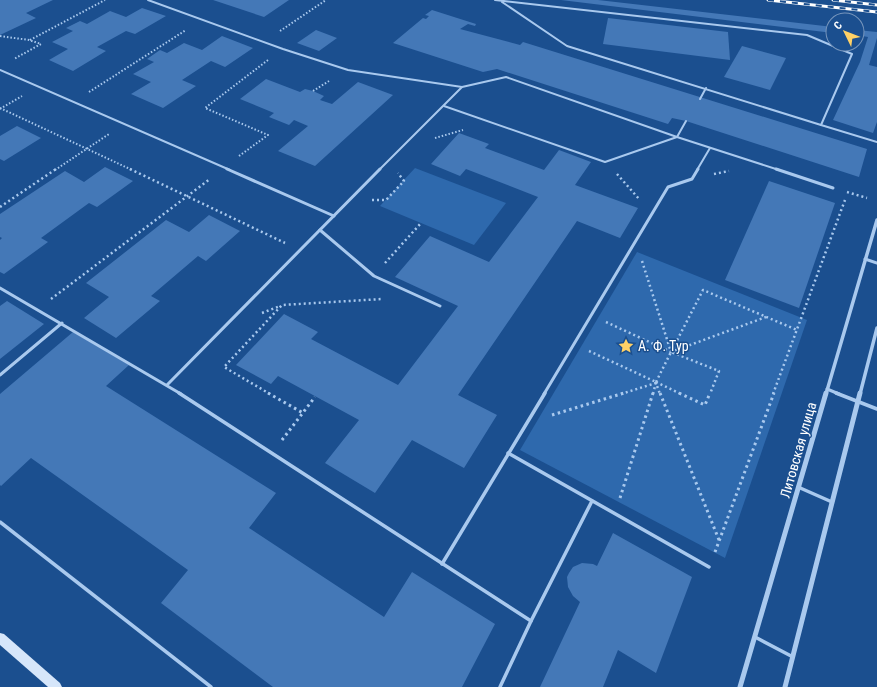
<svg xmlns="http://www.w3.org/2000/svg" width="877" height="687" viewBox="0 0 877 687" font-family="'Roboto Condensed',sans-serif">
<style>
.green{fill:#2e69ad}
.building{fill:#4478b7}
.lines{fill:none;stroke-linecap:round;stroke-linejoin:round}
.path-far2{stroke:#a9c9ee;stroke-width:2;stroke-dasharray:1.5 2;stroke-linecap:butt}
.path-far1{stroke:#a9c9ee;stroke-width:2.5;stroke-dasharray:2 3;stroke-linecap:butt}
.path{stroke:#a9c9ee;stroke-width:3;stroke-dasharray:2.5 3.5;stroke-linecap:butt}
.lane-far2{stroke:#a9c9ee;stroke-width:2}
.lane-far1{stroke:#a9c9ee;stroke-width:3}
.lane{stroke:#a9c9ee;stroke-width:3.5}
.street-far1{stroke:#a9c9ee;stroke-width:3.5}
.street{stroke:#a9c9ee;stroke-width:5}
.secondary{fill:#d6e6fa;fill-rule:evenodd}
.rail-casing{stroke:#fff;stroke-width:3}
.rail{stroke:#1b4f8f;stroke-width:2;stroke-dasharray:6;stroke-linecap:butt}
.labels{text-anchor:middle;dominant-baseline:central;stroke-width:3;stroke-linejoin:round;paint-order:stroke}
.poi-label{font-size:14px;fill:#fff;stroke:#1b4f8f;text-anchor:start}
.street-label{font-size:14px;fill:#fff;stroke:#1b4f8f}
</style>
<rect width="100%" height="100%" fill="#1b4f8f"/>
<g class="green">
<polygon points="415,168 506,203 474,245 380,206"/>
<polygon points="637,252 807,320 725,558 520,450"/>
</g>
<g class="building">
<polygon points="0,0 53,0 26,13 36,18 0,35"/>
<polygon points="213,0 289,0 264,17"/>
<polygon points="561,0 598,0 833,27 833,33"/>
<polygon points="142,8 166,16 135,34 126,31 97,47 106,51 73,71 49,60 68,49 52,42 73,31 66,28 80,21 87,24 110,11 126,17"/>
<polygon points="432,10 476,24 475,26 468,24 460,29 520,45 523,42 867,149 859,177 686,121 672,118 668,124 497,69 483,72 393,43 423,18 426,19 429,16 425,15"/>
<polygon points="608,18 728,32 730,60 603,44"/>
<polygon points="316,30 337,38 319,51 297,43"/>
<polygon points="857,30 877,32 877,38 869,65 877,67 877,122 873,133 833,120 860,62 868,37 857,35"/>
<polygon points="222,36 253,48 225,67 211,61 182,80 196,86 163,108 131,94 151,82 133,74 154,62 147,59 160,50 167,53 184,43 202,50"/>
<polygon points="742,46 786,58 770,90 724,77"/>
<polygon points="266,79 300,92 305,89 313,91 324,96 320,100 332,104 358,82 393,95 315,166 278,151 308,126 294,120 289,125 269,117 274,113 240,99"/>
<polygon points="17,126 41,138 4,161 0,159 0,136"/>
<polygon points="459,133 489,144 485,148 544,170 559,150 591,162 575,185 638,208 620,238 577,221 458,395 497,415 464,468 412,440 375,493 325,463 359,420 278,376 271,384 236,365 284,314 318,332 311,339 398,385 458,306 395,277 430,236 489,262 538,197 466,169 460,176 431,164"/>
<polygon points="105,167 133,181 97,207 89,203 41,238 48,242 4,274 0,272 0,240 2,238 0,237 0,214 65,171 84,182"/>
<polygon points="769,181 835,203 799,308 725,280"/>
<polygon points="209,215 240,231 206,261 198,256 151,296 160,301 116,338 84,318 109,297 86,283 166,220 189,232"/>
<polygon points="7,301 44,324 0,359 0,306"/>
<polygon points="73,332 129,365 106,386 276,493 249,528 384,617 412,572 495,624 462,687 273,687 161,603 188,570 31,458 1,486 0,485 0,394"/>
<polygon points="613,533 692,577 656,673 618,650 603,687 540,687 580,602 573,596 568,587 567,577 569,573 573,567 582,563 593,564 597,566"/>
</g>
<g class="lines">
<g class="path-far2">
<polyline points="280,31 326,0"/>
<polyline points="0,36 29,40 41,44 14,59"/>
<polyline points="30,40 105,0"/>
<polyline points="313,91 329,81"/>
<polyline points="89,92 186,30"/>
<polyline points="0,108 132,170"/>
<polyline points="0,109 22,96"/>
<polyline points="435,138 463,130"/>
<polyline points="239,156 268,135 205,108 268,60"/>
<polyline points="55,170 109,134"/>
</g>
<g class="path-far1">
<polyline points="130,169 285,243"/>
<polyline points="617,174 640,200"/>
<polyline points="714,174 729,171"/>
<polyline points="847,192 867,198"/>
<polyline points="372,200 386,200 404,181 398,173"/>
<polyline points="0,207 56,169"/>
<polyline points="642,261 671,352 766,317"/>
<polyline points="385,263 421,223"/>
<polyline points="51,299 210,179"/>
<polyline points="262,313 280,306"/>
<polyline points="606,322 671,352 703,290 797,330"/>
<polyline points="589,351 656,382"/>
<polyline points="656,382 681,394"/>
<polyline points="656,382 671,352 719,371 710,394"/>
<polyline points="270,394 224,367 282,305 382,299"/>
<polyline points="621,394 656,383 660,394"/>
<polyline points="653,394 656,382"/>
<polyline points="773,394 845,200"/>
</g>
<g class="path">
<polyline points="268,393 303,413"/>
<polyline points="660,393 719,540"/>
<polyline points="679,393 705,405 710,393"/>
<polyline points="552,415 624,393"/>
<polyline points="282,440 315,397"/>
<polyline points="620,498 653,393"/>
<polyline points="715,552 774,393"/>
</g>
<g class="lane-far2">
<polyline points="148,0 283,49 348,70 462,87 506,77 677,137 779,170"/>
<polyline points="495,0 807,35 852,54 821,125 877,142"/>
<polyline points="502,2 567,46 821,125"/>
<polyline points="0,70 230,170"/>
<polyline points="700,99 706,88"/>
<polyline points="444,106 605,162 677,137 686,121"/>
<polyline points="379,170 462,87"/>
<polyline points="697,170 710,148"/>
</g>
<g class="lane-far1">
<polyline points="227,169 334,216"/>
<polyline points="776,169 833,188"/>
<polyline points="320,230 374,276 440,306"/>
<polyline points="865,259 877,263"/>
<polyline points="0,288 181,394"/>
<polyline points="0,375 62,323"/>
<polyline points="167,385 380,169"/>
<polyline points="827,389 839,394"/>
<polyline points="544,394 668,187 692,179 698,169"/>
</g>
<g class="lane">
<polyline points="179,393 531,621 592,501"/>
<polyline points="836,393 877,409"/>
<polyline points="508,453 709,567"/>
<polyline points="798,487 832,502"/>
<polyline points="0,522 211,687"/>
<polyline points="442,564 545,393"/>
<polyline points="755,637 793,657"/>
<polyline points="500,687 531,621"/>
</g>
<g class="street-far1">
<polyline points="826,394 877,220"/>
<polyline points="860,394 877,328"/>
</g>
<g class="street">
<polyline points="740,687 826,393"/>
<polyline points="785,687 860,393"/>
</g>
<polygon class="secondary" points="0,633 4,634 60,683 62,687 48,687 0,645"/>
<defs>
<g id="rail">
<polyline points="768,0 877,12"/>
<polyline points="833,0 877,5"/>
</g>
</defs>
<use href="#rail" class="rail-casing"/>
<use href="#rail" class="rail"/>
</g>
<defs>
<symbol id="sight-bare" viewBox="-9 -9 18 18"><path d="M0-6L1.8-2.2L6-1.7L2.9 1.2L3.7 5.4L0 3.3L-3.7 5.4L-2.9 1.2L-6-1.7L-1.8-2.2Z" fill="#ffd166" stroke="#1b4f8f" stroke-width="2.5" paint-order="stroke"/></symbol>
</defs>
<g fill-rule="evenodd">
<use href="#sight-bare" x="615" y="335" width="22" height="22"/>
</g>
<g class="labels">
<g class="poi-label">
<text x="638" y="346">А. Ф. Тур</text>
</g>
<g class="street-label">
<text transform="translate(798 450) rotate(-74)">Литовская улица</text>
</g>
</g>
<g transform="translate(845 32) rotate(313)"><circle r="19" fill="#1b4f8f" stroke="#7695bc"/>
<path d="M0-3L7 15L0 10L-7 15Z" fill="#ffd166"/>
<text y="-6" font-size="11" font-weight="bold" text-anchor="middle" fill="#ffffff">С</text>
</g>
</svg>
